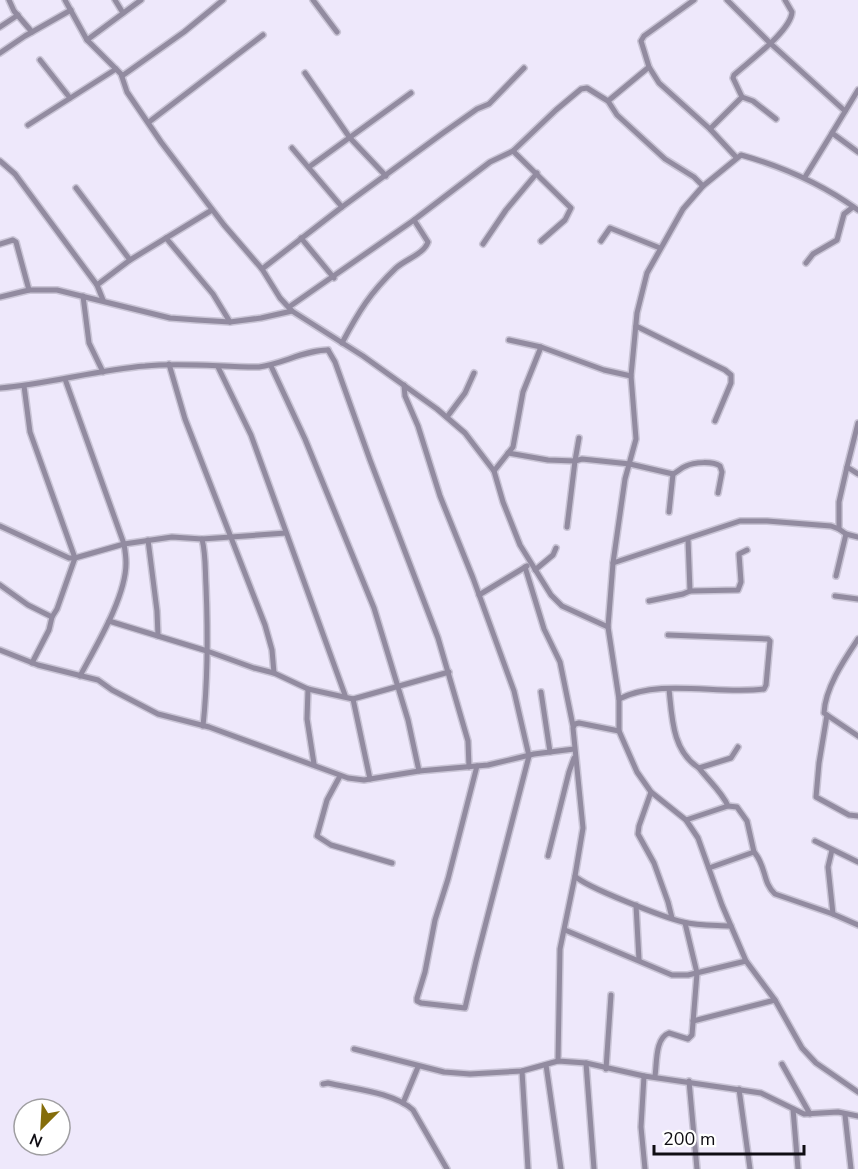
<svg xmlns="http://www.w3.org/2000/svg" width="858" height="1169" viewBox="0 0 858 1169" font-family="'Nunito Sans',sans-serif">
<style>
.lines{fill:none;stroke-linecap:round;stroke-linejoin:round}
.street-casing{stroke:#cac5d6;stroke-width:8}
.street{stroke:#928ba0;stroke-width:5}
</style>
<rect width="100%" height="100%" fill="#eee8fb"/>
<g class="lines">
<defs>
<g id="street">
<polyline points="9,0 14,11 32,32"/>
<polyline points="65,0 87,40 121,74 127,92 161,142 224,225 262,269 280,298 292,311 363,356 437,409 465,433 494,471 503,502 520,545 551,595 562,606 608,627"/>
<polyline points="115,0 123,13"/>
<polyline points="313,0 337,32"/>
<polyline points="694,0 644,36 641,41 649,67 659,83 710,129 736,157"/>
<polyline points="727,0 770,43 845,111"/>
<polyline points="0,27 18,15"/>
<polyline points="87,40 141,0"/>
<polyline points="0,53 25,36 71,10"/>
<polyline points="40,60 70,98"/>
<polyline points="305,73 350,138 386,176"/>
<polyline points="122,76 184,32 223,0"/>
<polyline points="858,90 832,133 858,152"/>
<polyline points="608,101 649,67"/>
<path d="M776,119L753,101L742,97L733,78L734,75C748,62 791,31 792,12L785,0"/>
<polyline points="149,122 263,35"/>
<polyline points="28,125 116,69"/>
<polyline points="710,129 742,97"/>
<polyline points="292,148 342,207"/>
<polyline points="513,151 571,208 565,220 541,241"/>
<polyline points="0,161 15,174 97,285 103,300"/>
<polyline points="309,167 411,93"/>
<polyline points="805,177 832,133"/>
<polyline points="76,188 130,260"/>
<path d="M858,210C822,184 784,167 741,155L703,186L683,209L647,273L637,313L631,376L636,439L625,479L613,563L608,627L619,699V731L637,772L651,792L686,820L698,838L722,905L746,961L775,1000L802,1048L816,1063L858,1092"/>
<polyline points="166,238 213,294 230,322"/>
<polyline points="301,238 334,278"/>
<polyline points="601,241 610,228 660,248"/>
<polyline points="0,244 13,240 16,242 29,290"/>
<polyline points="483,244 506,210 537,173"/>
<polyline points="806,263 813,254 837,240 844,214 853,207"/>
<polyline points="262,269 342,207 443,133 477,109 489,104 524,68"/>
<polyline points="97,285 130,260 212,210"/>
<polyline points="83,296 89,343 103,372"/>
<polyline points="0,297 29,290 57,290 170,318 197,320 230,322 261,318 292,311"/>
<polyline points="289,307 414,220 490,162 513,151 556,110 581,89 587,88 608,101 617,115 665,159 694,177 703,186"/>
<polyline points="636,326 725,370 731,375 731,383 715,421"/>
<polyline points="509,340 541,347 604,370 631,376"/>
<path d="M342,343C359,311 370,293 396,268C406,259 424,254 428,242L414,220"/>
<polyline points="328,350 335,362 370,460 438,638 468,741 469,767"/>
<polyline points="169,364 185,419 265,625 272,650 274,673"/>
<polyline points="271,366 305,439 374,608 408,720 419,771"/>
<polyline points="218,367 251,435 345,695"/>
<path d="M65,379L124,544C125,550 126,557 126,563C126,597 96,646 80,676"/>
<polyline points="404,385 405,396 418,426 440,496 473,578 514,691 529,756 476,961 465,1008 421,1003 417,1001 417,998 425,972 435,920 448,879 477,766"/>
<polyline points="24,386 30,432 75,558 57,609 52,617 49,630 32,663"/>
<path d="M0,388C49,384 96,370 145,366C182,362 221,367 259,367C282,364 305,350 328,350"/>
<polyline points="447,417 465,393 474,373"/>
<polyline points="858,423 847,467 858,474"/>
<polyline points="508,453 548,460 575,461 579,438"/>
<polyline points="494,471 513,447 523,392 541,347"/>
<polyline points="669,512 673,474"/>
<polyline points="0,526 69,558 75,558 124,544 172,537 202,539 286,533"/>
<path d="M567,527L575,461L582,459L630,464L673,474C677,472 681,468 686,466C694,462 713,461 720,466L722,472L718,493"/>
<polyline points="839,529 839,502 847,467"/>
<path d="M202,539C206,555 205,570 206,586C208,633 208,679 203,726"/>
<polyline points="148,540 157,611 158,636"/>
<polyline points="613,563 740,521 767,521 831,526 839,529 846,534"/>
<polyline points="525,567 544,629 560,662 573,726"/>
<polyline points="535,570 553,555 556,548"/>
<polyline points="836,576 846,534 858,537"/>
<polyline points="0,585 28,605 52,617"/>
<polyline points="690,591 738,590 741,582 739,554 747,550"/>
<polyline points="479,595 527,566"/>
<polyline points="835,596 858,599"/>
<polyline points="649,601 683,594 690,591 688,540"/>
<polyline points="109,621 207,651 254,668 274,673 308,689 353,699 449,672"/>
<path d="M858,639C844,660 825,688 824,713L858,736"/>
<polyline points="0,650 38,665 98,680 112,690 158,714 209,727 348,778 364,780 419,771 488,765 534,754 574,749"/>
<polyline points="308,689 307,719 314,764"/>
<path d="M669,689C672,717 672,751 699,768"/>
<polyline points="541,692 550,752"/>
<polyline points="353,699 370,779"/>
<path d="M619,699C661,678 718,695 764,689L766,685L770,641L768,639L668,635"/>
<polyline points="827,715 819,763 816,797 849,815 858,816"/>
<path d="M619,731L579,723L575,724L573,728L583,828L575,876C585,887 666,918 683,922C698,926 716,925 731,926"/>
<path d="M738,747L731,758L699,768C708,780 722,792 728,806L737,807L747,821L754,852"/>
<polyline points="340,776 327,800 317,836 331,845 392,863"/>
<polyline points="651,792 639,826 638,834 654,863 668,902 672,918"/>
<polyline points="686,820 728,806"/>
<polyline points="815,841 858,862"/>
<polyline points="832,850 828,867 833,914 858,925"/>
<polyline points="548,856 569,772 574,758"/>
<path d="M709,868L754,852C767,867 762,882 775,894L833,914"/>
<polyline points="636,905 639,960"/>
<polyline points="565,930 672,975 688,975 746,961"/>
<polyline points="693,1021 775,1000"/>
<polyline points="354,1049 444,1072 470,1074 522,1071 558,1061 586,1063 644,1076"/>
<polyline points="558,1061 560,949 575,876"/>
<polyline points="586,1063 594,1169"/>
<polyline points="782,1064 810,1114"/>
<polyline points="546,1065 561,1169"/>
<polyline points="606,1069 611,995"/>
<polyline points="522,1071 528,1169"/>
<path d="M655,1076C657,1063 655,1038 669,1033L688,1039L692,1035L697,973L685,923"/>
<polyline points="689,1081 697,1169"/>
<path d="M323,1084L328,1083C353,1089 393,1092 413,1110L447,1169"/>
<polyline points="739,1089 750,1169"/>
<polyline points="403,1103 418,1067"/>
<polyline points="793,1109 798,1169"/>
<polyline points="845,1115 851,1169"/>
<polyline points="645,1169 641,1127 644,1076 761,1093 804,1114 838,1112 858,1116"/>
</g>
</defs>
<use href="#street" class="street-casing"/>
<use href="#street" class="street"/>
</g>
<g transform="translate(42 1127) rotate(204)"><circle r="28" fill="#ffffff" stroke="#9f9ea1" stroke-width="1.5"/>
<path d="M0-4.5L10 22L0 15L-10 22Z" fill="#856d0a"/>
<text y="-9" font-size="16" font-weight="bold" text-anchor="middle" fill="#0f0d13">N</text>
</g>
<path d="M654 1145v9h150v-9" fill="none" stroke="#0f0d13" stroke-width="3"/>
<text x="663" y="1145" font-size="18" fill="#0f0d13" stroke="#ffffff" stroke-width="4.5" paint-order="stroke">200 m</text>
</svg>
